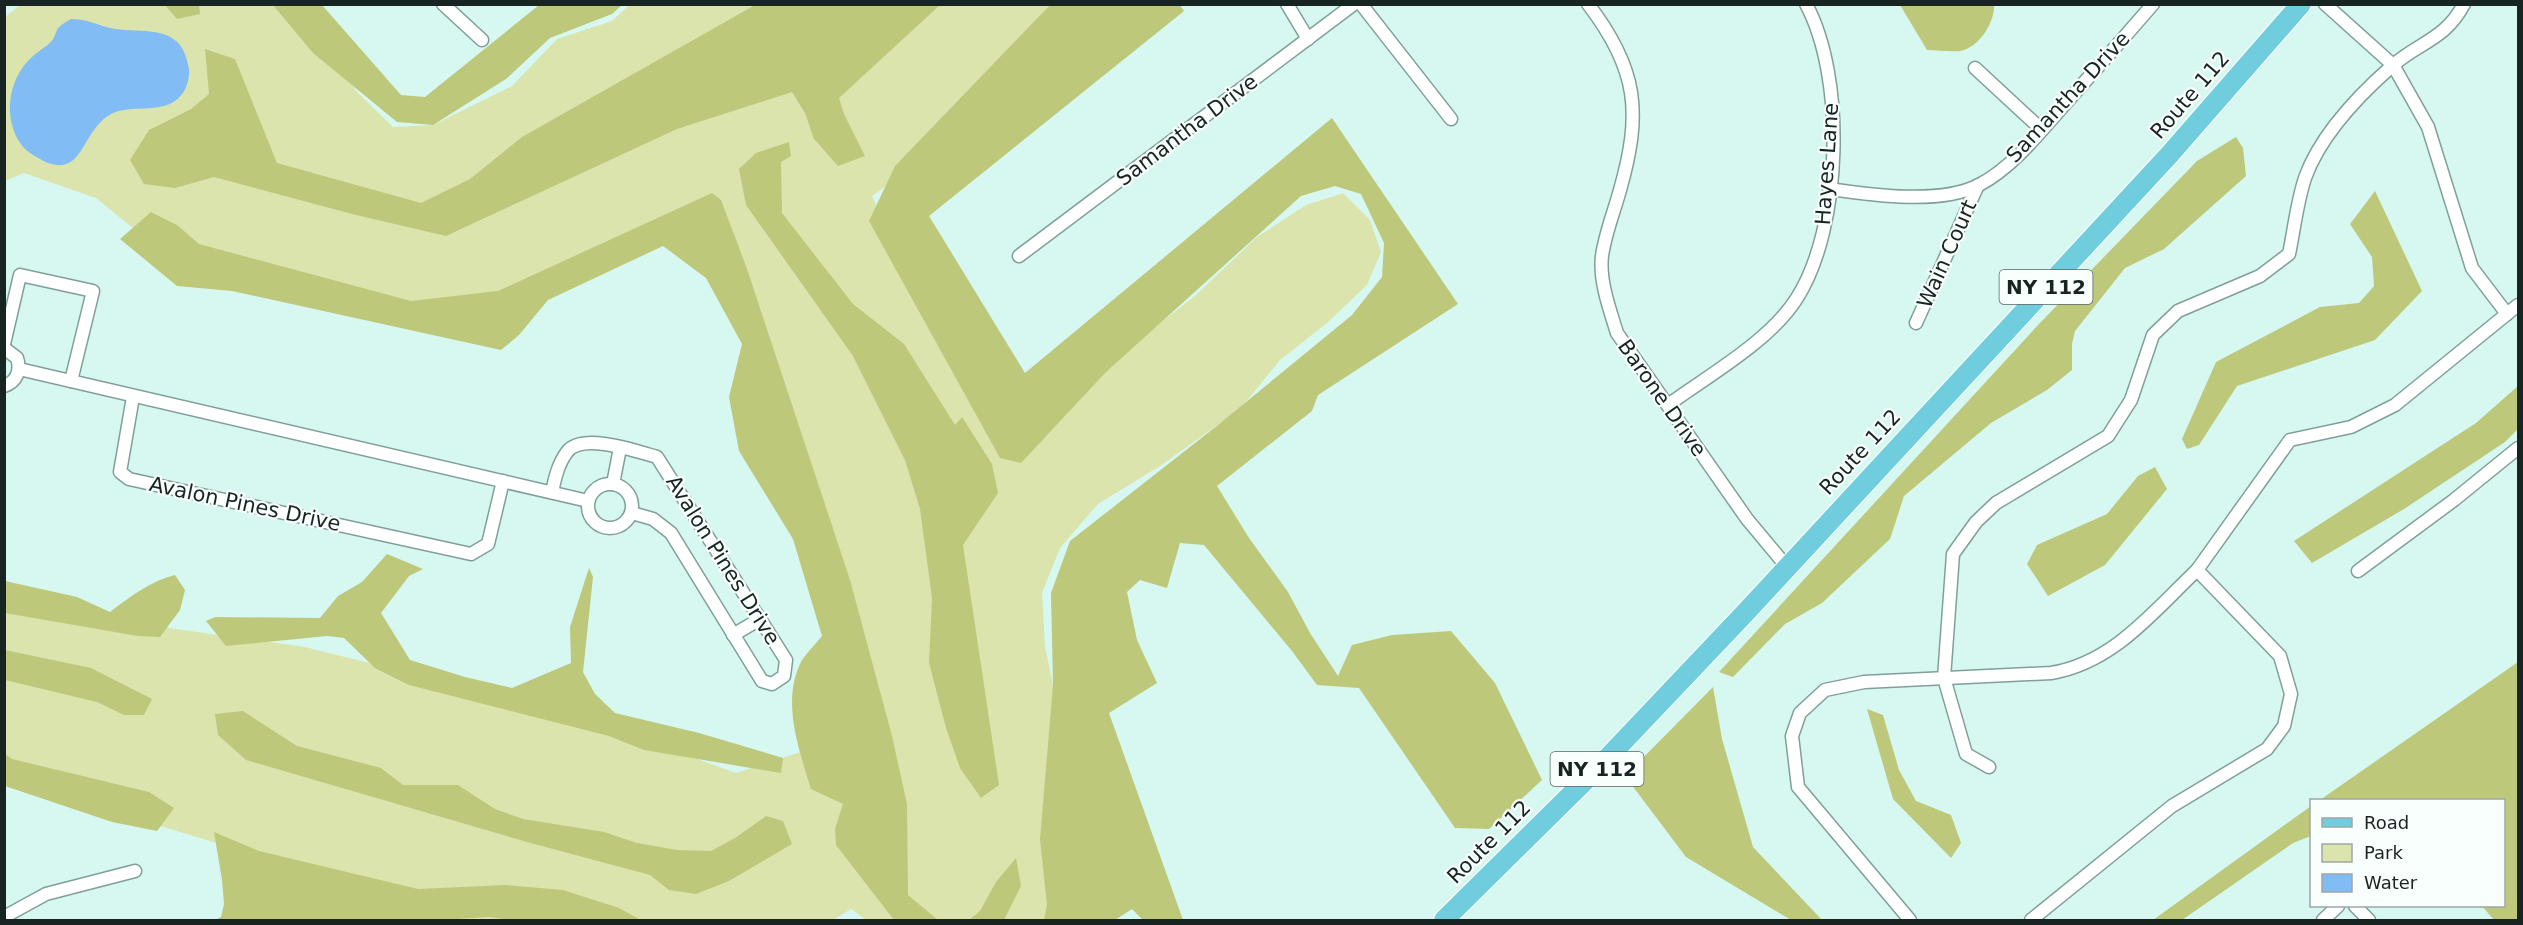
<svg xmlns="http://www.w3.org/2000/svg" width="2523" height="925" viewBox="0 0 2523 925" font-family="'DejaVu Sans',sans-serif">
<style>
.green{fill:#dbe4ad}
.forest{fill:#bdc87b}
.water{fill:#81bdf4}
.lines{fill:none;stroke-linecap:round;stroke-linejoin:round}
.street-casing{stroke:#809f99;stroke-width:15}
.primary-casing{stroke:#fff;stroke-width:22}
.street{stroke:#fff;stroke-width:12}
.primary{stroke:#6fcddd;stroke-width:20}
.labels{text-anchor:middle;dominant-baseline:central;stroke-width:4.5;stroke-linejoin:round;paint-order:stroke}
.shield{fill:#f8fffd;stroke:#5b6664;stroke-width:1.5}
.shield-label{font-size:20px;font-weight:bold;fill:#182422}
.street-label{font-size:21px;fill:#182422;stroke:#f8fffd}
</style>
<rect width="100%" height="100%" fill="#d7f8f1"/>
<polygon class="green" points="20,5 290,5 358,93 393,127 433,125 512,86 557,39 612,21 629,5 1053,5 909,170 872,196 896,249 985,409 1120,354 1195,296 1257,237 1306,205 1343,193 1370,220 1381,252 1367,285 1327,323 1280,360 1240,409 1160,466 1098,504 1060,548 1042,593 1045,646 1057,705 1061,920 866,920 851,909 833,920 227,920 220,844 5,779 5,605 305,647 570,713 736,773 810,749 843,656 702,208 511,304 410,310 166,255 96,198 24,173 5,181 5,17"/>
<g class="forest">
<polygon points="165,5 199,5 200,14 177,19"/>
<polygon points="273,5 322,5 401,95 425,97 539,5 622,5 612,14 550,38 506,79 433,125 397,122 313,53"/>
<polygon points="755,5 940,5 839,98 844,114 865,156 838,166 814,139 805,113 792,92 677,129 446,236 356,215 214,177 175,188 144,184 130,160 149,130 191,109 209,94 205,49 235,59 277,163 421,203 470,179 522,137"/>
<polygon points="1050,5 1180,5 1184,11 929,216 1025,373 1332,118 1458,304 1318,395 1312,411 1217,486 1249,538 1288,592 1310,633 1338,676 1352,645 1392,635 1451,631 1495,683 1542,780 1489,829 1455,828 1359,688 1317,685 1292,651 1204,545 1180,543 1167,588 1140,580 1127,592 1137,640 1157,683 1109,713 1183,920 1143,920 1132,909 1115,920 1044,920 1047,905 1040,839 1053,685 1051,593 1070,541 1218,425 1352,315 1382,277 1384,243 1361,194 1335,186 1301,196 1106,372 1021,463 1000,458 869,221 895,166"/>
<path d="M1900,5H1994C1995,22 1979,48 1960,51C1950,52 1937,50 1927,50Z"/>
<polygon points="2236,137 2243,148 2246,176 2164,249 2125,268 2075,331 2072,344 2072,370 2047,390 1991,423 1904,496 1890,539 1822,603 1785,624 1733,677 1719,672 2039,324 2197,161"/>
<polygon points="789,142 791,156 781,162 782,213 853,304 904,344 955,425 962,417 992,464 998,493 963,545 999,785 981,798 960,768 946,728 929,663 932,598 920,509 905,460 853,356 746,205 739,169 756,153"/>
<polygon points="2375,191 2422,291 2375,340 2237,386 2199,445 2187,449 2182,439 2216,362 2320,307 2359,303 2374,286 2372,257 2350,224"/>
<path d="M712,193L721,200L746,266L850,580L892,736L907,804L908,895L938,920H894L836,845L835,829L843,804L811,789C799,750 781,701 801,662C806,653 815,645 822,636L793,539L739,451L729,397L742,344L706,278L663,246L548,300L519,335L501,350L232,291L177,286L120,239L151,212L177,225L199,244L411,301L498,291Z"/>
<polygon points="2518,386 2518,429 2505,442 2404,509 2312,563 2294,541 2476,423"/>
<polygon points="2155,467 2167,489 2105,565 2048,596 2027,564 2037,545 2107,514 2138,476"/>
<polygon points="387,554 423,569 409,576 381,613 410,660 465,677 512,688 571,663 570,627 589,568 593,577 583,672 595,694 615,713 699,733 783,758 781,773 644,750 609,736 409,685 375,668 344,638 327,636 226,646 206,621 215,617 320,618 338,596 362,582"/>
<path d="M175,575L185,590L180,610L160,637L138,636L5,613V581L77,597L110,612C130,597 150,581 175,575Z"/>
<polygon points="5,650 91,668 152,699 144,715 124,715 97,702 5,680"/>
<polygon points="2518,662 2518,920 2494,920 2482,906 2504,906 2504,800 2320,800"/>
<polygon points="1713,687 1722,739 1753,847 1822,920 1791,920 1686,857 1625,776"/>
<polygon points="1867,709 1883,715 1899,770 1916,801 1951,815 1961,843 1951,858 1893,799"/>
<polygon points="243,711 297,746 381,768 403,785 458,785 495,809 523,819 604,832 637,843 677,850 711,851 735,838 766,816 783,821 792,844 729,881 696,894 669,890 650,875 527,842 246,760 218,735 215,714"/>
<polygon points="5,754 12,759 149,792 174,808 157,831 112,822 5,786"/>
<polygon points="2311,806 2311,836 2293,843 2182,920 2153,920"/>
<polygon points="214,832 259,851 418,889 505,885 563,890 619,908 641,920 511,920 489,917 441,920 215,920 221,917 224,904 222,880"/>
<polygon points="1016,858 1021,886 1004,920 969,920 980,911 996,882"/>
</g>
<path class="water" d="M71,19C85,19 93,23 106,27C140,36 182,19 189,69C190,81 185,94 175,101C157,113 131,105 113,113C77,130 86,191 30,153C15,142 9,122 10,104C11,86 19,68 33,56C38,51 46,47 51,42C54,39 55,34 57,30C60,25 66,22 71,19Z"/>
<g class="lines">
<defs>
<g id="street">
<polyline points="443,4 482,40"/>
<polyline points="1287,4 1308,39"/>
<polyline points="1361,4 1451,119"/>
<path d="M1588,4C1638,69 1642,113 1620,190C1614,212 1605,234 1602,256C1599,281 1610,310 1617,333L1747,519L1787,567"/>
<polyline points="2325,4 2393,65 2428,127 2472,268 2507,314"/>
<polyline points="1975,68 2042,130"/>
<path d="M1829,189C1872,195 1940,205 1979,185C2013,167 2040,132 2065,104C2094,71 2124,38 2153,4"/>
<polyline points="1019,256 1354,4"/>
<polyline points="1916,323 1978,185"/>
<polyline points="4,344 20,275 93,291 71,381"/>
<path d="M4,348L17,358C21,370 17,382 4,386"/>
<polyline points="19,369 588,501"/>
<polyline points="133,397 120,472 129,479 471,554 488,544 503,481"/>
<path d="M1668,405C1709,375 1770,341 1797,298C1842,227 1846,78 1806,4"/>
<circle cx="610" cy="506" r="22"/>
<polyline points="613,484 620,448"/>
<path d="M552,492C555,478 558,464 567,452C582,432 636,451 657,457L786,660L784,676L772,684L762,681L671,533L653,519L632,513"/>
<polyline points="2358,571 2454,500 2518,448"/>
<polyline points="733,635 760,619"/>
<path d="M1989,767L1966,754L1944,678L1953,554L1976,522L1996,503L2108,436L2131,400L2153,335L2178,311L2260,276L2289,254C2294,230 2297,202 2305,178C2320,136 2359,95 2392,66C2419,42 2445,40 2464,4"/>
<polyline points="2355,906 2369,920"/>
<polyline points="4,917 46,894 135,871"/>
<path d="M1910,920L1798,787L1792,736L1800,713L1825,690L1864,682L2051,673C2113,663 2153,612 2197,570"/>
<polyline points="2031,920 2172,806 2267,749 2284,726 2291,694 2280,656 2197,570 2290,440 2351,427 2395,405 2518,305"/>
<polyline points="2323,920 2338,906"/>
</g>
<polyline id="primary" points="1444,920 1598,768 1746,612 2170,154 2301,4"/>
</defs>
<use href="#street" class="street-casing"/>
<use href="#primary" class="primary-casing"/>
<use href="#street" class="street"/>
<use href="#primary" class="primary"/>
</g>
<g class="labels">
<g class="shield">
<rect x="1999.5" y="270" width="93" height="34" rx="4.5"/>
<rect x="1550.5" y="752" width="93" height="34" rx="4.5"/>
</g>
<g class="shield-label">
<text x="2046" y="287">NY 112</text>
<text x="1597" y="769">NY 112</text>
</g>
<g class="street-label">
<text transform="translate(2190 95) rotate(-49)">Route 112</text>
<text transform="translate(2068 97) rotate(-47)">Samantha Drive</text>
<text transform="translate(1187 130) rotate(-37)">Samantha Drive</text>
<text transform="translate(1827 164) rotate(-86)">Hayes Lane</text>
<text transform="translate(1947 254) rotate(-66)">Wain Court</text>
<text transform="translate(1662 398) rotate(55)">Barone Drive</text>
<text transform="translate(1860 452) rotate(-47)">Route 112</text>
<text transform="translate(245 504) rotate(12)">Avalon Pines Drive</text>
<text transform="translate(723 560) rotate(58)">Avalon Pines Drive</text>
<text transform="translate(1489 842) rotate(-45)">Route 112</text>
</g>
</g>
<rect width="2523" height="925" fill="none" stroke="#182422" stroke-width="12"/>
<rect x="2310" y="799" width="195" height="108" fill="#f8fffd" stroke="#9ea7a5" stroke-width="1.5"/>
<rect x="2322" y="818" width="30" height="9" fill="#6fcddd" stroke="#9ea7a5" stroke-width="1.5"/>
<text x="2364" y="829" font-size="18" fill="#182422">Road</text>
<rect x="2322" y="844" width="30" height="18" fill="#dbe4ad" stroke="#9ea7a5" stroke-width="1.5"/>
<text x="2364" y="859" font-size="18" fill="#182422">Park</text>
<rect x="2322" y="874" width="30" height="18" fill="#81bdf4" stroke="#9ea7a5" stroke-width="1.5"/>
<text x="2364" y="889" font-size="18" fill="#182422">Water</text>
</svg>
